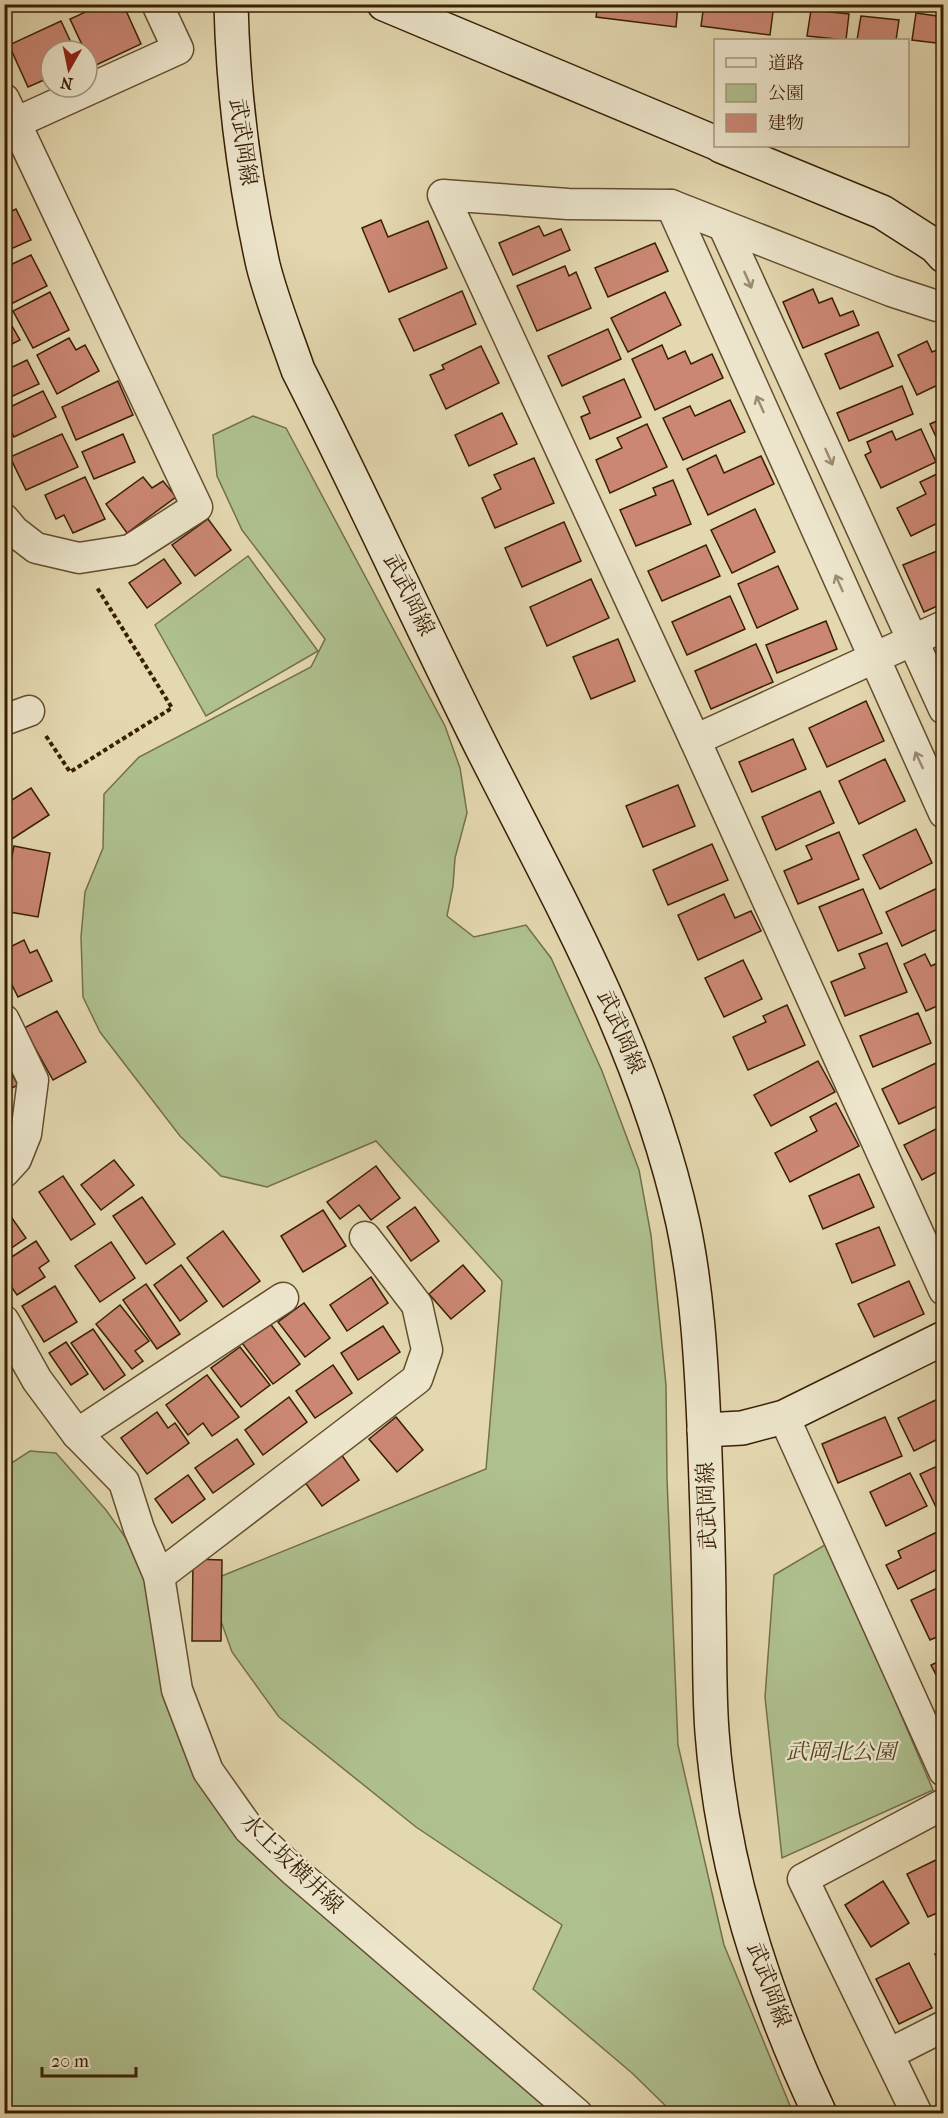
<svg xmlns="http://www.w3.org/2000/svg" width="948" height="2118" viewBox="0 0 948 2118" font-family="'IM FELL French Canon','Noto Serif JP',serif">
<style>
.green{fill:#afc08f;stroke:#747049;stroke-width:1.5}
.building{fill:#cb8774;stroke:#391f03;stroke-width:1.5}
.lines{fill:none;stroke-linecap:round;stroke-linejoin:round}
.street-casing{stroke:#644d2e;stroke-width:33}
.secondary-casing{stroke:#391f03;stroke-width:36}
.path{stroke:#391f03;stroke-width:4;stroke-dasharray:4.5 3;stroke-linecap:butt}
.street{stroke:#ede6cc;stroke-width:30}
.secondary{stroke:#ede6cc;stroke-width:33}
.oneway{stroke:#9c8c72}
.labels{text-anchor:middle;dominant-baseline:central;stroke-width:4.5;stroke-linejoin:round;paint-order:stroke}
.street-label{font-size:22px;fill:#391f03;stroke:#ede6cc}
.park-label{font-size:22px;font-style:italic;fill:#564726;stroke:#ede6cc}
</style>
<rect width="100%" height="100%" fill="#e4d8b0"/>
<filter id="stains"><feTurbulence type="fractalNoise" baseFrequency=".00333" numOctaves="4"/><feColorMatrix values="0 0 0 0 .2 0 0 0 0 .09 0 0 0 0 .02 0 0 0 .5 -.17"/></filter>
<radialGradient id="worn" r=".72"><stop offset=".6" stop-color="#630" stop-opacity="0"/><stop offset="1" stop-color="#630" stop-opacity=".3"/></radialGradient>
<g class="green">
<polygon points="253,416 286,428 445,726 460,768 467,813 455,858 453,886 447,916 474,937 526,925 551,958 602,1071 639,1170 651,1235 666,1385 667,1479 678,1745 724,1945 793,2113 673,2113 632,2073 533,1989 562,1925 416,1827 279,1717 232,1652 207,1582 486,1469 502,1281 376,1141 267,1187 221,1176 180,1136 100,1032 83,997 81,937 85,892 103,848 104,794 139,757 311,667 325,639 242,530 217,476 213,435"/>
<polygon points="248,556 318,651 206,716 155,625"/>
<polygon points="30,1451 56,1453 106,1510 147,1568 217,1799 583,2113 5,2114 4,1468"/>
<polygon points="828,1543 933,1790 782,1858 765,1697 774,1575"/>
</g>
<g class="building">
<polygon points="6,4 27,4 9,13"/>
<polygon points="103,4 123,4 141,44 92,67 87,51 85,51 70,19"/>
<polygon points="598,4 678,4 676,27 596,17"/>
<polygon points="704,4 774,4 770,35 701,26"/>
<polygon points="811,10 849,14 846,40 807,36"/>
<polygon points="916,13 944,17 944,44 912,40"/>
<polygon points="861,16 899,20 896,40 857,40"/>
<polygon points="61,21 75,51 51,51 51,77 28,87 9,45"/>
<polygon points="16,209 31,240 4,252 4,215"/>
<polygon points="381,220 388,237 428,221 447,268 389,292 362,228"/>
<polygon points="539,226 544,236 561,229 570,250 513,275 499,243"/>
<polygon points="655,243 668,271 608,297 595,268"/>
<polygon points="31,255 47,286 11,304 4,291 4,268"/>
<polygon points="565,266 569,276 576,272 591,308 537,331 517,286"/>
<polygon points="813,289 819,303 832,298 840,316 853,311 859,325 803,348 783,302"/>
<polygon points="462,291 476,324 414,351 399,319"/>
<polygon points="50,292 69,330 33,348 13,311"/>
<polygon points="665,292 681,325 628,352 611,318"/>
<polygon points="4,312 20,340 4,348"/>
<polygon points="608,329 621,359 562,386 548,356"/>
<polygon points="878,332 893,366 840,389 825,354"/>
<polygon points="69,338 76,350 85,345 99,371 57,394 37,355"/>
<polygon points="927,341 932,352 944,347 944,382 917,395 898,355"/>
<polygon points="662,345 668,359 685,351 691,364 712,354 723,378 655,410 632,359"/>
<polygon points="481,346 499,383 446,409 430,375 444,369 442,365"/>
<polygon points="27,360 39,384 4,400 4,371"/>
<polygon points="624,379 641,417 590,439 581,417 590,413 583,397"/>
<polygon points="118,381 133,415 76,440 62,407"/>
<polygon points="902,386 913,414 849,441 837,413"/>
<polygon points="43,391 56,417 14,437 4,417 4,410"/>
<polygon points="730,400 745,432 683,460 663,418 690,406 695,416"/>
<polygon points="502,413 517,444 469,466 455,435"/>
<polygon points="944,418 944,454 930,424"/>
<polygon points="647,424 667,467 610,493 596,460 622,448 617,438"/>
<polygon points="921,429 936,462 881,488 865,455 871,452 867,442 892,431 896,440"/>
<polygon points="62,434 78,467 26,490 10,457"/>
<polygon points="123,434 135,462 94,479 82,452"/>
<polygon points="716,455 724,473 761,456 774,484 708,515 687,469"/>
<polygon points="534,458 554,503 495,528 482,498 501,489 494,475"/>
<polygon points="941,472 944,477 944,520 911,536 897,508 926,494 920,482"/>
<polygon points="85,477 105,519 73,533 64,515 56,519 45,495"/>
<polygon points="143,477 152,488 163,481 176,497 127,533 106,504"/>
<polygon points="673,480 691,524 636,546 620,510 656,495 653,488"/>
<polygon points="755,509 775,552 732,573 711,530"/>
<polygon points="208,519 231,550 195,576 172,545"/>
<polygon points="564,522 581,561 522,587 505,548"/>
<polygon points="706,545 720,576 662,601 648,571"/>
<polygon points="944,548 944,603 924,612 903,565"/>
<polygon points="164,559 181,583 147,608 129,583"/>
<polygon points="778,566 798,609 757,628 738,584"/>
<polygon points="591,579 609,618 547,646 530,607"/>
<polygon points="730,596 745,629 687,655 672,622"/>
<polygon points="826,621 837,649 777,673 766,645"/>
<polygon points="618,639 635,681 591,699 573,657"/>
<polygon points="756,644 773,682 711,709 695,671"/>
<polygon points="866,701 884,741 827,767 809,728"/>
<polygon points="793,739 806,769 752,792 739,762"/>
<polygon points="885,759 905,801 859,824 839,781"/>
<polygon points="678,785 695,826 643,847 626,806"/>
<polygon points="31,788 49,815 4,844 4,805"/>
<polygon points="820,791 834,823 776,850 762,817"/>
<polygon points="916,829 932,863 880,889 863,855"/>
<polygon points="839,832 859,879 798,904 784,871 812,859 806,846"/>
<polygon points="712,844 728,880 668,905 653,870"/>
<polygon points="14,846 50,853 38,917 4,911 4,897"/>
<polygon points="944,885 944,926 902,946 886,912"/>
<polygon points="863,889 882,933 838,951 819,907"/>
<polygon points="724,894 735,918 751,911 761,931 698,960 678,915"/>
<polygon points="24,940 30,953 37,950 52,981 18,997 4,969 4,950"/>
<polygon points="887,943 907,992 845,1016 831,982 865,968 859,954"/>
<polygon points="925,954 931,966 944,960 944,1003 926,1011 904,964"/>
<polygon points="743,960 762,999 724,1017 705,978"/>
<polygon points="787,1005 805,1045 748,1070 733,1037 766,1022 763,1016"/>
<polygon points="57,1011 86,1062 53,1080 24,1028"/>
<polygon points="918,1013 931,1043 873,1067 860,1036"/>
<polygon points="4,1060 18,1085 4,1092"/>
<polygon points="818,1061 835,1092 771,1126 754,1095"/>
<polygon points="936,1063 944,1078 944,1103 899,1124 882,1089"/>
<polygon points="836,1103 859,1146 790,1182 775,1153 817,1131 810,1117"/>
<polygon points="944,1125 944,1168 922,1180 904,1145"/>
<polygon points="114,1160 134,1185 101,1210 81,1185"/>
<polygon points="376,1166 400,1198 371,1220 359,1205 340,1219 327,1202"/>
<polygon points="859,1174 874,1207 823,1229 809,1196"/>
<polygon points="63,1176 95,1224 71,1240 39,1192"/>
<polygon points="142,1197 175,1244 146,1264 113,1216"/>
<polygon points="415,1207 439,1241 411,1261 387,1227"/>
<polygon points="323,1210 346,1246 303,1272 281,1236"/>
<polygon points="7,1211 26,1238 4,1253 4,1213"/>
<polygon points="879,1227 895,1265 852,1283 836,1244"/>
<polygon points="223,1231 260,1281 223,1307 187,1258"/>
<polygon points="36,1241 49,1261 39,1268 45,1277 17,1295 4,1276 4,1262"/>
<polygon points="111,1242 135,1278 100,1302 75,1266"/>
<polygon points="181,1265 207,1301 180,1321 154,1285"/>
<polygon points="463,1265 485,1291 451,1319 429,1294"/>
<polygon points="371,1277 388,1303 347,1331 330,1305"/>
<polygon points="909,1281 924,1314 874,1337 858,1304"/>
<polygon points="146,1284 180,1334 157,1349 123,1300"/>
<polygon points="55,1286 77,1322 44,1342 22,1306"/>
<polygon points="304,1303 330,1338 305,1357 278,1322"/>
<polygon points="120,1305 149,1341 135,1351 143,1361 132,1369 96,1324"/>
<polygon points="269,1322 300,1364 273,1384 242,1343"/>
<polygon points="383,1326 400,1352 358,1380 341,1353"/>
<polygon points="93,1329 125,1375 104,1390 71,1343"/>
<polygon points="66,1342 88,1374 71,1385 49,1353"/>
<polygon points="240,1347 270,1385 241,1407 211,1368"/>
<polygon points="333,1365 352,1393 315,1418 296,1391"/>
<polygon points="207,1375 239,1417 212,1436 203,1423 188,1435 166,1405"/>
<polygon points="944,1396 944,1436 914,1451 898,1418"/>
<polygon points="289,1397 307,1422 263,1455 245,1430"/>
<polygon points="157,1412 168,1428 175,1423 189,1443 147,1474 121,1438"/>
<polygon points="396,1417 423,1450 397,1472 369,1439"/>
<polygon points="885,1417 902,1456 838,1483 822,1444"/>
<polygon points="237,1439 254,1464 213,1493 195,1468"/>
<polygon points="341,1454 359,1480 322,1506 304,1481"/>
<polygon points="944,1463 944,1506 937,1509 920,1474"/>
<polygon points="910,1473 927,1506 886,1526 870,1492"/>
<polygon points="188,1475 205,1499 172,1523 155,1499"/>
<polygon points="939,1531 944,1540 944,1566 898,1589 886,1565 901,1558 898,1551"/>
<polygon points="193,1559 222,1560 221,1641 192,1641"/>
<polygon points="944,1585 944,1634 930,1640 911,1600"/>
<polygon points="944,1659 944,1690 931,1665"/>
<polygon points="944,1856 944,1910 928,1917 907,1874"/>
<polygon points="883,1881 909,1923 871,1947 845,1905"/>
<polygon points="944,1950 944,1971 935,1954"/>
<polygon points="909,1963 932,2008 899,2024 876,1979"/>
</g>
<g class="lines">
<defs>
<g id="street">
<polyline points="4,99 197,507 130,550 79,558 36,548 14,531 4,519"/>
<polyline points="4,128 178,49 157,4"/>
<polyline points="671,205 944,813"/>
<polyline points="724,227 944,709"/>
<polyline points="944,306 937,306 891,291 671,205 568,204 443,195 695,740 944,1290"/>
<polyline points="4,720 29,711"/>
<polyline points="695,740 944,626"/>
<polyline points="4,1020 33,1080 26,1134 16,1159 4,1172"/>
<polyline points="4,1321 37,1380 77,1434 124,1482 139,1529 159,1576 177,1690 208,1771 249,1829 293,1870 577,2114"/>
<polyline points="784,1417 944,1771"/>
<polyline points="77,1434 283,1298"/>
<polyline points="159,1576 417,1379 427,1350 417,1305 365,1237"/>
<polyline points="889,2054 944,2026"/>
<polyline points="917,2114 803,1879 944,1804"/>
</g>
<g id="secondary">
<path d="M231,4C233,92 244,179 263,265C272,301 286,335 298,370C363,497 421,627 485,754C563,908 645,1051 683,1223C697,1289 701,1358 704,1425C706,1487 709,1549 709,1611C710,1651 709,1692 712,1732C722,1864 763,1994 820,2114"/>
<polyline points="384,4 716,143"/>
<polyline points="721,146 882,212 935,246 944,256"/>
<polyline points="704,1430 742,1428 784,1417 944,1338"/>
</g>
</defs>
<use href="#street" class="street-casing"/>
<use href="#secondary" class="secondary-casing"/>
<polyline class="path" points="46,736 70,772 172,708 96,586"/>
<use href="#street" class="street"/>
<use href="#secondary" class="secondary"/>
</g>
<defs><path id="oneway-shaft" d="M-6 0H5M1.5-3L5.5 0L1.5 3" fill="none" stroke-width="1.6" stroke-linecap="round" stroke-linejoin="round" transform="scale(1.5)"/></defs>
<g class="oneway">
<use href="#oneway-shaft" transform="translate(748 280) rotate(66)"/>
<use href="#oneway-shaft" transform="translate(760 404) rotate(-114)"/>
<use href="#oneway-shaft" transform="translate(829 457) rotate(66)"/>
<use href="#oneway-shaft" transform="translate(839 583) rotate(-114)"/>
<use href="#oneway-shaft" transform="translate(919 760) rotate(-115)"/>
</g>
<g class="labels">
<g class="street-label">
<text transform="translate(243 142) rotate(82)">武武岡線</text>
<text transform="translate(409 595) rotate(64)">武武岡線</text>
<text transform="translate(621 1032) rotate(67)">武武岡線</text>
<text transform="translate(707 1506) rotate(-92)">武武岡線</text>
<text transform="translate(292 1864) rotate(44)">水上坂横井線</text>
<text transform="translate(769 1985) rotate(70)">武武岡線</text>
</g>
<g class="park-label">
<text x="841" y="1752">武岡北公園</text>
</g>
</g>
<rect width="948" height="2118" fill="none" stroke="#e4d8b0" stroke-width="24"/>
<rect x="6" y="6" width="936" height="2106" fill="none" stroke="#391f03" stroke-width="3"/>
<rect x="12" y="12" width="924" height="2094" fill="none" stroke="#391f03" stroke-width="1.5"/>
<rect x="714" y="39" width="195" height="108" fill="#ede6cc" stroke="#a5967c" stroke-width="1.5"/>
<rect x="726" y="58" width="30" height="9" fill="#ede6cc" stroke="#a5967c" stroke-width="1.5"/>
<text x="768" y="69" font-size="18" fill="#391f03">道路</text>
<rect x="726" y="84" width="30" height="18" fill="#afc08f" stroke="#a5967c" stroke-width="1.5"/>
<text x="768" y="99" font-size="18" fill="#391f03">公園</text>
<rect x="726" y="114" width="30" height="18" fill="#cb8774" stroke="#a5967c" stroke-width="1.5"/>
<text x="768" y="129" font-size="18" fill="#391f03">建物</text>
<g transform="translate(69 69) rotate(189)"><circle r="28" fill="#ede6cc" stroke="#a5967c" stroke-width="1.5"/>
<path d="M0-4.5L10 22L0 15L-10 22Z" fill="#8f2418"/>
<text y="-9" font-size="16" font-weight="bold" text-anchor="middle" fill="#391f03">N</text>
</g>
<path d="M42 2067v9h94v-9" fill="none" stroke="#391f03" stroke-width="3"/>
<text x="51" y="2067" font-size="18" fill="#391f03" stroke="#ede6cc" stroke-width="4.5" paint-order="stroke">20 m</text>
<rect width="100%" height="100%" filter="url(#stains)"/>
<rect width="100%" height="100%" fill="url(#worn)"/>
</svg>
